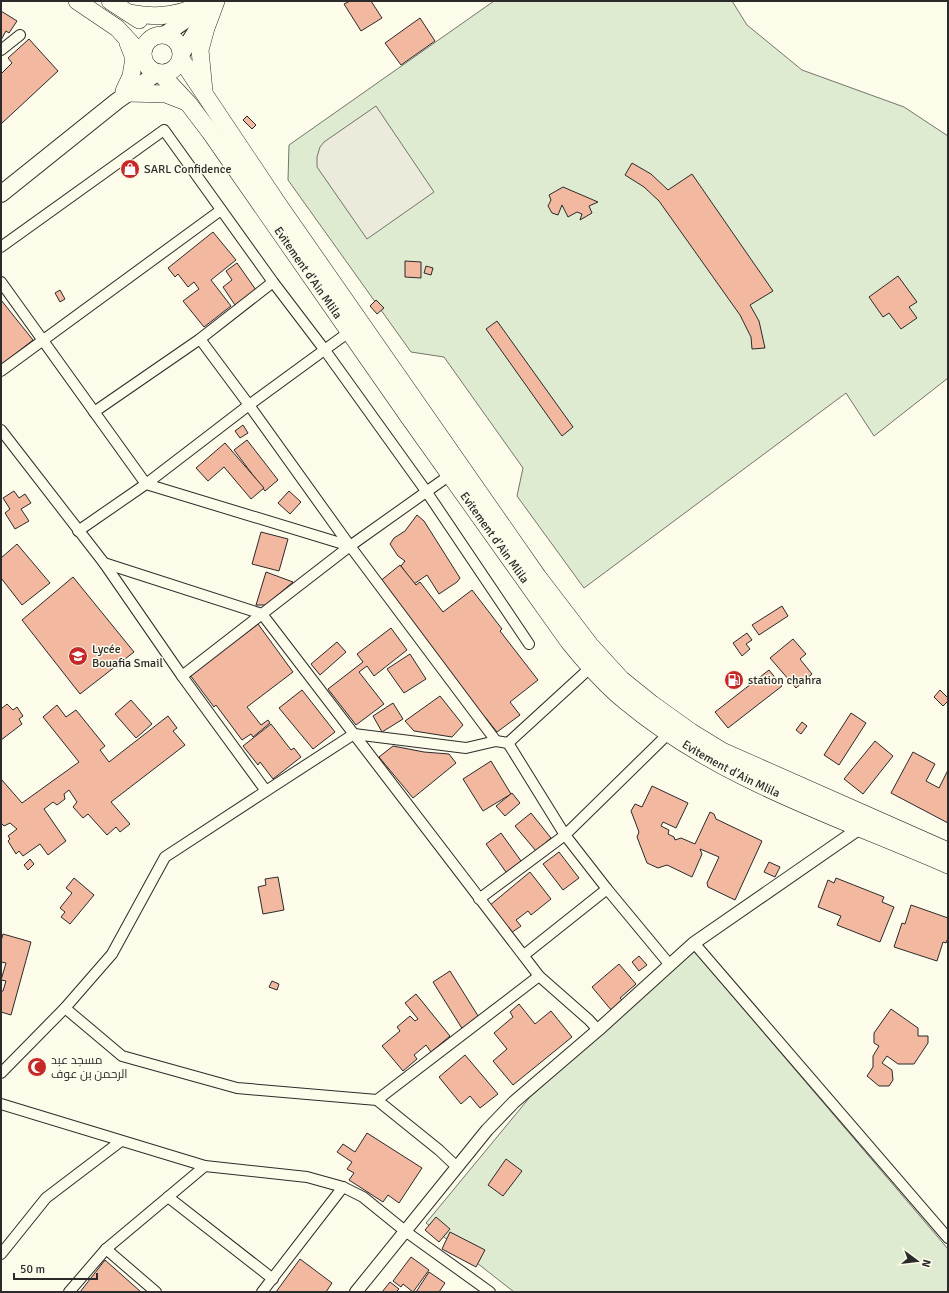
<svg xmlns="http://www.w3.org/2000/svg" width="949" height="1293" viewBox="0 0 949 1293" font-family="Signika,Cairo,sans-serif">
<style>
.green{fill:#deebd1;stroke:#74746e}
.parking{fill:#eceadb;stroke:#74746e}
.building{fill:#f2b8a0;stroke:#2b2b2b}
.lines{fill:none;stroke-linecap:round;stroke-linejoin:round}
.minor-casing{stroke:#2b2b2b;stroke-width:12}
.tertiary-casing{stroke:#2b2b2b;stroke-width:14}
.primary-casing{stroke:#2b2b2b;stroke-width:18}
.trunk-casing{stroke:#2b2b2b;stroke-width:18}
.minor{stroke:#fdfbea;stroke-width:10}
.tertiary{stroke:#fdfbea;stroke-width:12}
.primary{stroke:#fdfbea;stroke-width:16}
.trunk{stroke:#fdfbea;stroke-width:17}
.labels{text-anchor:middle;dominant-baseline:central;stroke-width:3;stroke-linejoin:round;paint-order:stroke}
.poi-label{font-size:12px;fill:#2b2b2b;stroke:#fdfbea;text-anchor:start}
.street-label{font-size:12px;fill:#2b2b2b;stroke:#fdfbea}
</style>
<rect width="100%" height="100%" fill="#fdfbea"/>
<g class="green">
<polygon points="494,1 732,1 747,25 802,70 904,107 948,136 948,378 874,436 846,393 584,588 517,496 523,468 444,357 411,352 288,180 289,145"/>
<polygon points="694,951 948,1249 948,1292 514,1292 426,1223 530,1097"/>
</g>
<polygon class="parking" points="376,106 434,192 367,239 317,167 317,157 320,147 324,142"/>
<g class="building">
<polygon points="350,1 371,1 382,18 361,31 344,4"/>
<polygon points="1,11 17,21 9,33 6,31 1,40"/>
<polygon points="420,18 435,41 401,65 385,43"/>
<polygon points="29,39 58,71 1,124 1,74 12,63 8,58"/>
<polygon points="247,116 256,125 252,129 243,120"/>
<polygon points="632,163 651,174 668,190 692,174 773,291 750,305 759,321 765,348 752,349 751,337 740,315 659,201 644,187 625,175"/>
<polygon points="563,187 598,202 589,206 592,213 580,220 582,214 577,212 568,217 562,205 558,215 552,213 548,206 551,200 549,195"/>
<polygon points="213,232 236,260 211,280 231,306 204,327 183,301 199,289 194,282 188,287 178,274 175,277 168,268"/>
<polygon points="405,261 421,262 421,278 405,277"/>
<polygon points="237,263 256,290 235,305 223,287 232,280 226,271"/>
<polygon points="426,266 433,268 431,275 424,273"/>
<polygon points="898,276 917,302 909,307 917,318 901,329 889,313 883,317 869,297"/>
<polygon points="60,290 65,299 60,302 55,293"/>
<polygon points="1,300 33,340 1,365"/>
<polygon points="376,300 384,308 377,314 370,306"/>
<polygon points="497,321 573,427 562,436 486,329"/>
<polygon points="243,425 248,433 240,438 235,431"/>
<polygon points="247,440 278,480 265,491 234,450"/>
<polygon points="225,443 264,488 251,499 224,467 208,481 196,468"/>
<polygon points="14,491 19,498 25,494 31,503 21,509 29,521 15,529 5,513 10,509 3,498"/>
<polygon points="289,491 301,502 290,514 278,503"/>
<polygon points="417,515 424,521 460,578 457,582 439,594 427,575 414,584 401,566 405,561 398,556 390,544 394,538 405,531"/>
<polygon points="261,532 288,539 279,571 252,564"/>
<polygon points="17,544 50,583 22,605 1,578 1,558"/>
<polygon points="400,565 416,585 420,582 443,612 472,590 502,629 500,631 538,680 510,702 520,715 497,732 485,717 482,719 379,582"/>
<polygon points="266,572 293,582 266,605 256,605"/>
<polygon points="73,577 134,652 80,694 22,620"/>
<polygon points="782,606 788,616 759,635 752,625"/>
<polygon points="258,624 293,672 247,707 261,725 268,720 270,723 253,737 251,734 242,740 216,705 214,707 190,675"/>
<polygon points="391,628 407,650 374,676 367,666 359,672 384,704 356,725 328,689 363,662 357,654"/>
<polygon points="747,633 752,640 746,644 750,649 742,656 733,643"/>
<polygon points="793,639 806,654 800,659 812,674 796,688 770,658"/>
<polygon points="337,642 346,652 320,675 311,664"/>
<polygon points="410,654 426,679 404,693 387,669"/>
<polygon points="769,670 782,686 728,728 715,712"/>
<polygon points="302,690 335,732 313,749 279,708"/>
<polygon points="940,690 948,698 948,701 943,706 934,697"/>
<polygon points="440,696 463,725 452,737 414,731 405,721"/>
<polygon points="131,700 152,724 136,738 115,714"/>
<polygon points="393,703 403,719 382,732 373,716"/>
<polygon points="7,704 13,710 17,707 23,716 19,719 22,724 1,740 1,709"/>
<polygon points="57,705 66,717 76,710 105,746 100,750 109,762 168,716 177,728 173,731 185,745 111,802 130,824 120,832 116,827 107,835 88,814 83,818 73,807 77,802 69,790 64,794 65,799 57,805 53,802 44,809 66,841 48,855 40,844 23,856 19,851 16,854 8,841 10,839 8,836 17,829 10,823 4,826 1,823 1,779 22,803 79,762 43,717"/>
<polygon points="851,713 866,723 839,765 824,755"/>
<polygon points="802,722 807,726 801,734 796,730"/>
<polygon points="271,724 291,750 294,748 301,757 273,779 260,762 258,765 243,746"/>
<polygon points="875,741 893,756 863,794 844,779"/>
<polygon points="393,746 424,752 449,754 456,763 413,798 379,757"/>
<polygon points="913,752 935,764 926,781 939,788 948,770 948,823 891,793"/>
<polygon points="491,761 511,794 483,811 463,779"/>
<polygon points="652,786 688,803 676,828 663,822 661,826 669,830 668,834 674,837 675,840 681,838 695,844 710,812 714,814 716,819 762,841 735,900 708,887 707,883 719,857 700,849 702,854 692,877 667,865 658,868 647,863 637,837 639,832 631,811 635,804 642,807"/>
<polygon points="512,793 520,803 505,816 496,806"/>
<polygon points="531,813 551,838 536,851 515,826"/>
<polygon points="501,833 526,868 511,879 486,844"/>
<polygon points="559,852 579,878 563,890 543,864"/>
<polygon points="30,859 34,864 28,870 24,865"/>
<polygon points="769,862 780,867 775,877 764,872"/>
<polygon points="530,872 551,899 531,915 528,911 516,920 521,926 511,933 489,906"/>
<polygon points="278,877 284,910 263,914 258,887 266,885 265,879"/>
<polygon points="74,878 94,895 70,924 61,917 65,912 60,908 72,893 66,888"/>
<polygon points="836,878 884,897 882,902 894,907 880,942 837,925 841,916 818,907 828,880 834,883"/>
<polygon points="911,905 948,918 948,938 946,943 943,942 937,961 894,947 902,923 905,924"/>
<polygon points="3,934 31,942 11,1015 1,1012 1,991 3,991 6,981 1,980 6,963 1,962 1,941"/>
<polygon points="639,956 647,965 639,971 632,962"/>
<polygon points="619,964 636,984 620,998 623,1001 612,1011 592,987"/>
<polygon points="450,971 480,1019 463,1030 433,982"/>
<polygon points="272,981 279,984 277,990 269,987"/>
<polygon points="416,994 450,1036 431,1052 426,1045 414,1055 417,1059 403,1071 382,1046 400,1031 397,1027 410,1016 415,1021 418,1019 405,1003"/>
<polygon points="519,1004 535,1024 551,1011 572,1037 513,1085 493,1061 507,1049 494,1033 513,1017 510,1012"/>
<polygon points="891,1009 918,1028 918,1036 928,1036 928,1043 914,1064 898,1064 887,1056 882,1063 892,1070 893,1080 889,1086 879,1086 867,1076 873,1067 873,1056 879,1046 874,1043 874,1033"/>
<polygon points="465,1055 498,1094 480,1108 470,1096 461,1104 439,1077"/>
<polygon points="367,1133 422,1168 399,1203 388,1195 383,1202 349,1180 354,1173 347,1169 352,1162 337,1152 343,1144 355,1152"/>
<polygon points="506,1159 522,1171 503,1196 488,1185"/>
<polygon points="436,1217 450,1229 439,1242 425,1230"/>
<polygon points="450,1232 485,1250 476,1267 442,1249"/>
<polygon points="411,1257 429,1270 413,1292 403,1284 401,1287 393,1281"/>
<polygon points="300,1259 332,1283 326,1292 276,1292"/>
<polygon points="105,1260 141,1292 80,1292"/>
<polygon points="429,1272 445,1283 439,1292 416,1292"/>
<polygon points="390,1282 399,1289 396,1292 382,1292"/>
</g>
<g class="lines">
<defs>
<g id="minor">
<polyline points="1,50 20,35"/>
<polyline points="1,247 164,130 273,282 324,349 426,491 529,644"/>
<polyline points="1,282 146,484 249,405 350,546"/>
<polyline points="200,339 249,405 349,332"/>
<polyline points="1,371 221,210"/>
<polyline points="94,412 200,339 273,282"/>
<polyline points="1,430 104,563 262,614 182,676 266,791"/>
<polyline points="450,475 350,546 496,741"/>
<polyline points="78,531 146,484 350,546"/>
<polyline points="350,546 262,614 539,976 589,1020 598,1030"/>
<polyline points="104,563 182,676"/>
<polyline points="508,743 565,835 607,889 670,965"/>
<polyline points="479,899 565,835 668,734"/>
<polyline points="694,943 948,1238"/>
<polyline points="524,955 607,889"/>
<polyline points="65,1008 122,1056 237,1088 377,1100"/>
<polyline points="1,1073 65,1008 112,954 165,857 266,791 354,734 466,748 496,741 508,743 590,668"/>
<polyline points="1,1104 205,1166 307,1177 343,1187 363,1197 405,1231 490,1292"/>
<polyline points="457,1167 439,1150 377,1100 539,976"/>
<polyline points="168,1197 273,1279"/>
<polyline points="106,1249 156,1292"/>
<polyline points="1,1254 46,1198 121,1141"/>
<polyline points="69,1292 106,1249 205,1166"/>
<polyline points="262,1292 343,1187"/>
</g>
<polyline id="tertiary" points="356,1292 487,1130 514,1102 598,1030 694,943 860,828 863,822"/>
<g id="primary">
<polyline points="164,35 206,6"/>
<polyline points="182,53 209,11"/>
<polyline points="1,194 117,101 157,73"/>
</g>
<g id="trunk">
<polyline points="77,1 117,28 143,56"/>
<polyline points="110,1 139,20"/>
<path d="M130,13C159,19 182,15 208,1"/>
<circle cx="162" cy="54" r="19"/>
<polyline points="181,59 278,204 538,577 590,645 621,679 652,704 691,732 722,751 948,851"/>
<path id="s1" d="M160,73L188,103L210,132L408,416L569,642C586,663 604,684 625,701C718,779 838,817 948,865"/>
<polyline points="124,91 131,76 134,58 128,43"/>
<polyline points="204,91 200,50 206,28 216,1"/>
<polyline points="128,93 166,94 184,101"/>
</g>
</defs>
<use href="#minor" class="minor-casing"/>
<use href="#tertiary" class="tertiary-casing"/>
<use href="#primary" class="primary-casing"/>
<use href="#trunk" class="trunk-casing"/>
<use href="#minor" class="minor"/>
<use href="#tertiary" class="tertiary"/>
<use href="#primary" class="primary"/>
<use href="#trunk" class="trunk"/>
</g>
<defs>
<symbol id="shop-disc" viewBox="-11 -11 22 22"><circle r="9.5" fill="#c62828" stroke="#fdfbea"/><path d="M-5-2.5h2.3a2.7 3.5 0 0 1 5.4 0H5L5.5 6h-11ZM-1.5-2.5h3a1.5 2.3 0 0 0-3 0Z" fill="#fff"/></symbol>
<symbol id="school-disc" viewBox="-11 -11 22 22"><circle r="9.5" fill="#c62828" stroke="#fdfbea"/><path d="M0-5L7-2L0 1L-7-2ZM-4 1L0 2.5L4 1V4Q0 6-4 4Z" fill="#fff"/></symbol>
<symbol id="fuel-disc" viewBox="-11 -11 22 22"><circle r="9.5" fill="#c62828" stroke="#fdfbea"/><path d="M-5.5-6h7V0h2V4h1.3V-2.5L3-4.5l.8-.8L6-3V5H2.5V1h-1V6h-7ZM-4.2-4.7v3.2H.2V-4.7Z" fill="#fff"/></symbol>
<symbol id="mosque-disc" viewBox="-11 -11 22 22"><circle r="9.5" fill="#c62828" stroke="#fdfbea"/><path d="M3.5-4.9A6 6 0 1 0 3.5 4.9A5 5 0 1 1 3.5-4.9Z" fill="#fff"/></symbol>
</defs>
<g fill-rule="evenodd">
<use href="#shop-disc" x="119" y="158" width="22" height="22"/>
<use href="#school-disc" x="67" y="645" width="22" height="22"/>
<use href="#fuel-disc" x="723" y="669" width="22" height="22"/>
<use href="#mosque-disc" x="26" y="1056" width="22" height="22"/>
</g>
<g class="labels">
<g class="poi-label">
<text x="144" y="169">SARL Confidence</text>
<text x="92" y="649">Lycée<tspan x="92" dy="14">Bouafia Smail</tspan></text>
<text x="748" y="680">station chahra</text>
<text x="51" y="1060">مسجد عبد<tspan x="51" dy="14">الرحمن بن عوف</tspan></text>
</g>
<g class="street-label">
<text stroke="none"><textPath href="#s1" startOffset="249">Evitement d'Ain Mlila</textPath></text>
<text stroke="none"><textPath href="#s1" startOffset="573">Evitement d'Ain Mlila</textPath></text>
<text stroke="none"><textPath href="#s1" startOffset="909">Evitement d'Ain Mlila</textPath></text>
</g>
</g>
<rect width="949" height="1293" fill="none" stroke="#2b2b2b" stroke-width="4"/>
<g transform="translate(917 1261) rotate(105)" stroke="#fdfbea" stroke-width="3" paint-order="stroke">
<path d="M0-3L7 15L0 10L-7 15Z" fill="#2b2b2b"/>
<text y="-6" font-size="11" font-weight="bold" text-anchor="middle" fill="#2b2b2b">N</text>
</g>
<path d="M14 1273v6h83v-6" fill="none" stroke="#2b2b2b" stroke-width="2"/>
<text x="20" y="1273" font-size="12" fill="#2b2b2b" stroke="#fdfbea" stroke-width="3" paint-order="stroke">50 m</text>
</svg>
